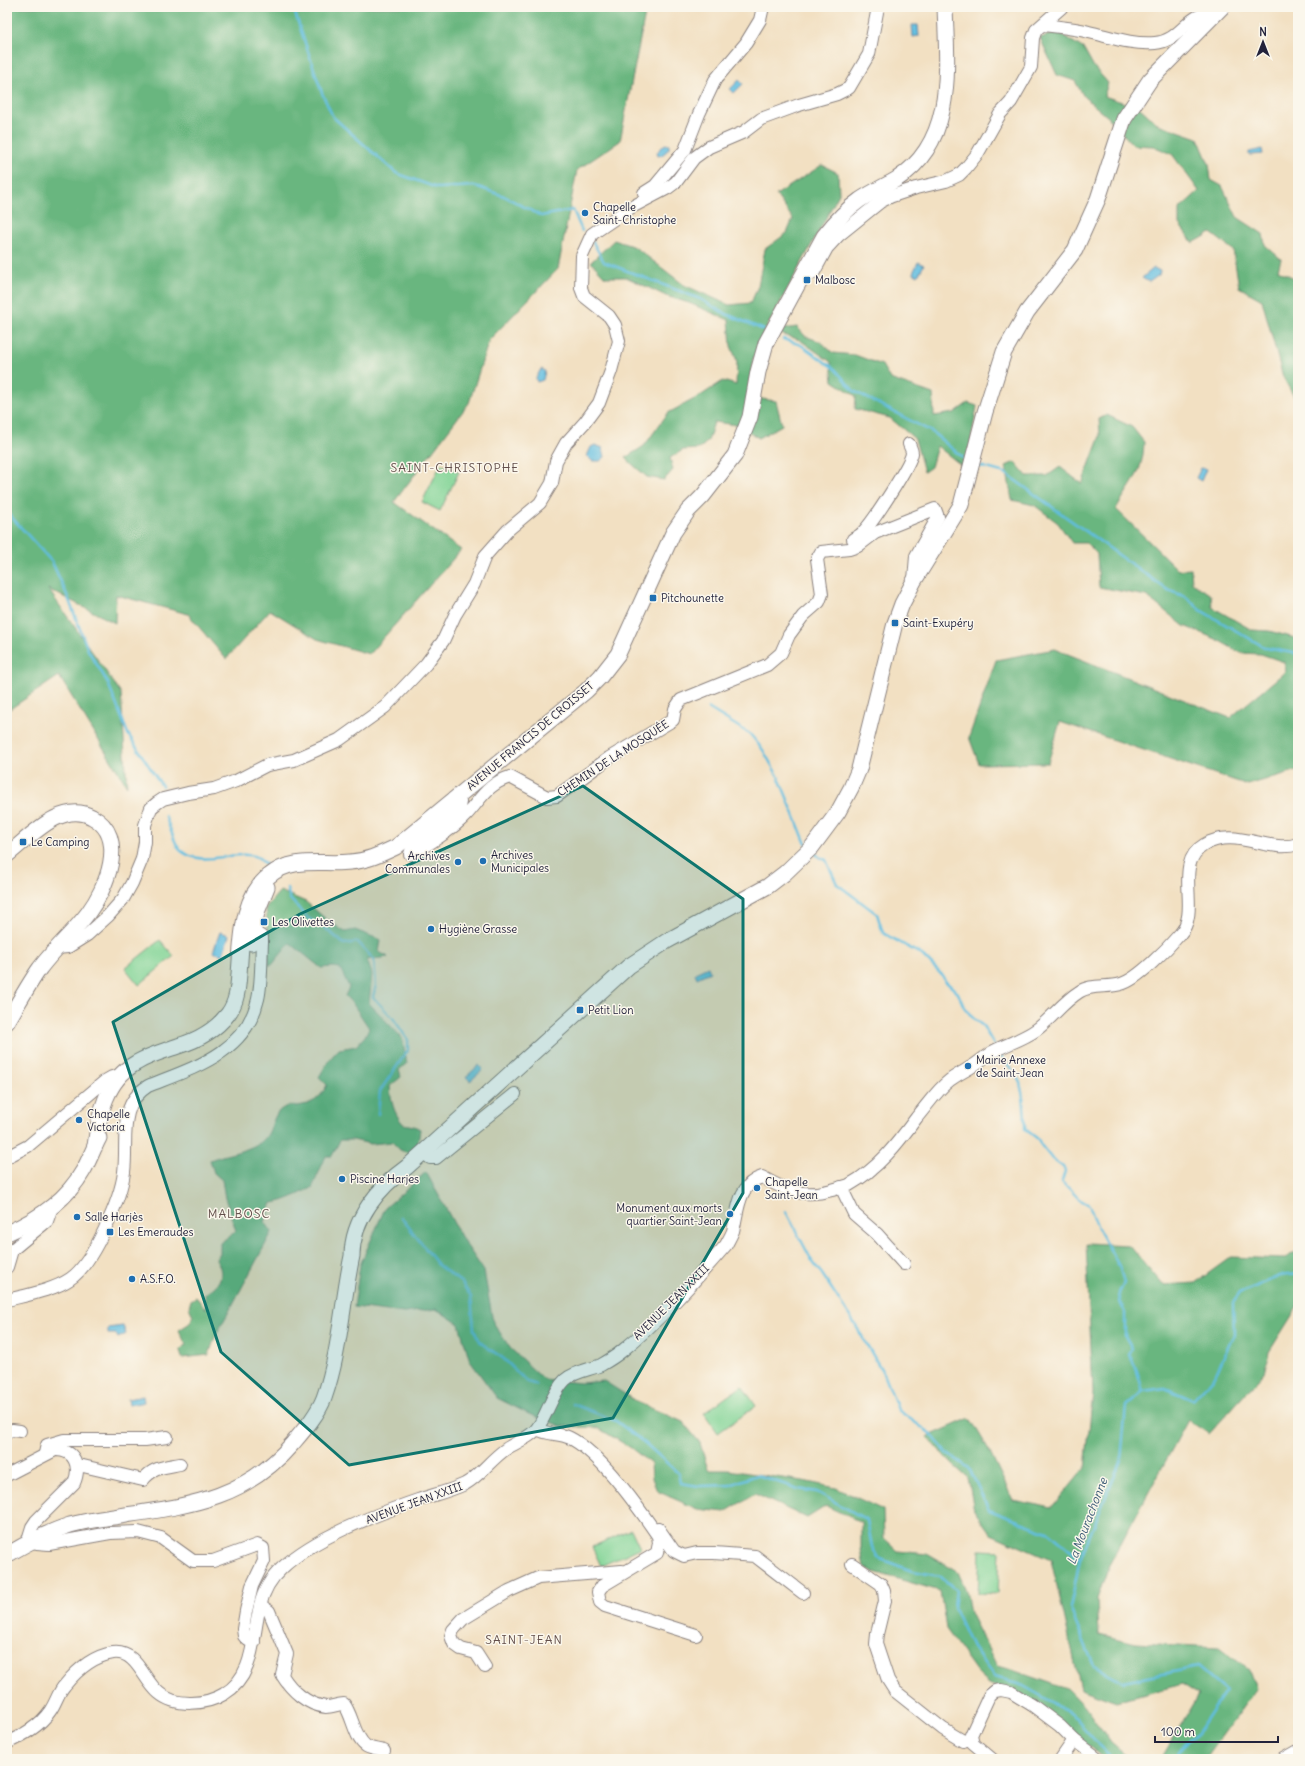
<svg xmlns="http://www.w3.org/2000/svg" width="1305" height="1766" viewBox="0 0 1305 1766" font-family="Delius,sans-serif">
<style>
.green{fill:#82d496;stroke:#527b68}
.forest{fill:#69b67f;stroke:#466c5d}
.water{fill:#62bee0;stroke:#42708e}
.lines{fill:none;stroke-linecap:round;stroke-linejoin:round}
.stream{stroke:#62bee0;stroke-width:2.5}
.minor-casing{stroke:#8a817e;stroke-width:14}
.major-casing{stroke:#8a817e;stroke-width:17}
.minor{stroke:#fff;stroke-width:12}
.major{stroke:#fff;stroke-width:15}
.marked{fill:#0f766e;fill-opacity:0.2;stroke:#0f766e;stroke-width:3;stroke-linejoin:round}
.poi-dot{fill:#1f6fb2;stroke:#fbf7ec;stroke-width:1.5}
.labels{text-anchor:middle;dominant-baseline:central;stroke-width:3;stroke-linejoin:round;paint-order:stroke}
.poi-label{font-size:11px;fill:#22223b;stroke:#fbf7ec;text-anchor:start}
.street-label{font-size:11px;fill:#22223b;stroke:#fbf7ec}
.neighbourhood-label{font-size:12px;letter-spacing:1px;fill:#634f4b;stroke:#fbf7ec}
.water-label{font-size:12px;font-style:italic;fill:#385975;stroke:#fbf7ec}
</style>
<rect width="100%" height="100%" fill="#fbf7ec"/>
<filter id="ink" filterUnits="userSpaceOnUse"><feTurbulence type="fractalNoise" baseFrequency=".025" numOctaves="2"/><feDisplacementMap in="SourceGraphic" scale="8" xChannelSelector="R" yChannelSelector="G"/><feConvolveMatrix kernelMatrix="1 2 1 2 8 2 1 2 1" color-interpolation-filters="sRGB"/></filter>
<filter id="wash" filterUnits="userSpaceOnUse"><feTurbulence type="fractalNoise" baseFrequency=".012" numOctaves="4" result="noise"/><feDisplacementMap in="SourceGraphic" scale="16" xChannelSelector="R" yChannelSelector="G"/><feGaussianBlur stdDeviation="0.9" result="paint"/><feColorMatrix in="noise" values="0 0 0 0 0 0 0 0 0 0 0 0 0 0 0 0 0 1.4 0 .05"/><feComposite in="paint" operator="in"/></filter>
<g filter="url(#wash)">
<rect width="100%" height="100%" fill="#f2e0c2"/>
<g class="green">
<polygon points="441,464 459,472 440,511 422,502"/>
<polygon points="160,940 174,956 139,985 125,968"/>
<polygon points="742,1386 756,1406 718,1433 704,1413"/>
<polygon points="631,1529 640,1548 601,1566 592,1547"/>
<polygon points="980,1550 1000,1551 998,1594 978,1593"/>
</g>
<g class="forest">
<polygon points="7,7 650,7 645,14 620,141 577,170 558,269 489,340 469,403 394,502 461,550 369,654 317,639 270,610 226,659 188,614 116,595 115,623 48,589 121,693 127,786 59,676 7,711"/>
<polygon points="1058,32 1084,49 1094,67 1108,83 1104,96 1140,108 1158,124 1198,138 1209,164 1211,180 1222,186 1237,217 1263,234 1265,245 1281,259 1278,270 1298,280 1298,291 1294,301 1296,325 1298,326 1298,404 1283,377 1262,300 1239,287 1233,250 1211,233 1193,243 1179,224 1179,209 1199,191 1172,154 1153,146 1133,145 1108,117 1084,97 1075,81 1057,75 1040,38"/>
<polygon points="822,165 838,173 839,194 761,338 753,359 748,397 776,401 782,425 759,438 737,425 714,422 708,441 699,449 683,450 670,458 673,470 664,480 647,477 625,458 644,446 668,413 700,396 723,381 736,385 737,361 731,346 729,320 689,303 666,296 626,277 605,277 591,262 614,240 635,247 684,285 729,305 751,303 758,286 765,249 787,233 793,219 776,195"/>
<polygon points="797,327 805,336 821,342 833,353 855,355 882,365 890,379 933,394 934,416 954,413 968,403 977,406 966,469 937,446 931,467 924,472 915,439 890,418 855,409 856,396 833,381 831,362 800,340 781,334 784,329"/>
<path d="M1107,415L1132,427L1144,442C1143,474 1131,483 1116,509L1178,570L1191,569L1192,583L1211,595L1212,607L1252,630L1269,631L1295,638L1298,641V770L1248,785L1060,722L1048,763L979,764L969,737L996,660L1055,649L1230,718L1286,671L1284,662L1261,654L1241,653L1216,639L1184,626L1146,596L1099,587L1097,554L1086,543H1072L1058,523L1034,505L1012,500L1006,466L1015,462L1027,476H1047L1060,467L1082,484L1100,436L1099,419Z"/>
<path d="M280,891L306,902L327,920L345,932L355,930L381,940L379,952L388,957L367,960L372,974L369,1003L402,1038L407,1063L399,1070L401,1077L390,1086C391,1101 393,1112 403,1124L414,1126L420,1129L418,1144L411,1154L400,1150L392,1142L371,1144L353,1140H340L332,1156H326L312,1188C301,1193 284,1202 272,1203L265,1222L272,1232L215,1337L209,1355L182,1358L180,1350L186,1345L179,1330L190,1323L193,1316L189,1307L191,1300L196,1297L206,1309L205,1294C220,1284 226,1276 216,1259L220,1253V1243L236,1231L225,1198L222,1180L214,1173L210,1160C227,1153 250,1152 264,1139C274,1130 271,1113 285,1107C288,1105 293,1107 297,1106C313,1104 320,1099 327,1085L319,1077L329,1060L339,1049L356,1046L365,1036L369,1028L353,1004L345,996L349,987L340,968L333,967L321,968L290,943L272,965H269L266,907Z"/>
<polygon points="426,1172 463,1240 484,1271 493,1322 510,1348 543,1379 581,1383 604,1381 637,1402 683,1422 700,1443 708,1470 728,1470 803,1481 836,1488 883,1510 884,1538 898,1551 927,1554 958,1572 966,1590 970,1613 997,1666 1015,1671 1069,1690 1089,1711 1111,1743 1130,1759 1106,1759 1084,1743 994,1686 989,1684 979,1675 946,1629 940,1591 874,1572 864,1567 861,1549 861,1522 826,1506 807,1518 755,1494 725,1512 697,1509 657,1491 652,1478 651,1464 631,1448 598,1428 561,1426 529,1414 497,1398 470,1361 459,1324 436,1309 404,1313 354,1307 360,1265 385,1208"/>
<polygon points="1086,1243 1129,1245 1163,1285 1195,1283 1231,1257 1283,1259 1298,1251 1298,1306 1269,1352 1264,1373 1209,1434 1188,1420 1109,1565 1097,1599 1099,1634 1136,1643 1219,1647 1249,1670 1256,1689 1205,1759 1161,1759 1199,1695 1182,1684 1116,1702 1081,1689 1051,1560 991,1534 974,1510 968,1478 952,1464 927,1437 970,1418 989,1450 1013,1500 1052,1508 1085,1468 1093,1392"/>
</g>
<g class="water">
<polygon points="912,25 918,25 919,36 913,37"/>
<polygon points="739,80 743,84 734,93 730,89"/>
<polygon points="665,144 669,145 669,149 662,155 658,156 657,152"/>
<polygon points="1262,149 1263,154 1249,155 1249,152"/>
<polygon points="918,262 924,265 918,276 913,273"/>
<polygon points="1154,268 1160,271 1159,275 1149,282 1142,278"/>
<polygon points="541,369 545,371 543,380 537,382 536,378"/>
<polygon points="595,445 603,448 605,457 600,461 592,461 587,456 591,447"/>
<polygon points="1201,468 1206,469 1201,481 1196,478"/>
<polygon points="220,932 229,935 223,955 213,952"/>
<polygon points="708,967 710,972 697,978 695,973"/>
<polygon points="479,1065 483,1070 470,1081 466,1077"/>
<polygon points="123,1326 126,1334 118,1338 116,1334 108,1334 108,1328"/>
<polygon points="143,1396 144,1402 129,1405 128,1399"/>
</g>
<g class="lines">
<g class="stream">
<polyline points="293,7 322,93 333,117 396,173 437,188 475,186 504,196 541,216 573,210 582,231"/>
<polyline points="593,242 604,262 700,299 724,313 764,330"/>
<polyline points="783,339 801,345 835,369 854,391 932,432 967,461"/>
<polyline points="976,465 1005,473 1166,589 1186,597 1202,611 1266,648 1298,654"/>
<polyline points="7,512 52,562 67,595 88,650 108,683 128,734 162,786"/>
<polyline points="708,708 750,734 763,750 779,778 806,844"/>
<path d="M165,816C169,824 175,845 180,850C203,870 238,847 259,858C261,860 264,863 266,864"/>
<polyline points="814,852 819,857 826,860 837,884 877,914 883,933 922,955 942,975 945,981 958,993 964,1007 973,1018 983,1026 994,1045"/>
<polyline points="287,888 290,899 309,919 323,926 344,944 358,942 374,960 376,985 373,997 393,1018 408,1040 408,1050 380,1091 378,1114"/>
<path d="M1000,1054C1006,1063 1016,1073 1020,1083C1024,1098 1025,1113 1025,1129L1038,1139L1041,1145L1052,1159L1063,1167L1065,1171L1062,1181L1079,1199L1089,1205L1098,1228L1119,1266L1124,1282L1119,1293L1120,1301L1125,1312V1336L1132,1348L1129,1355C1138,1367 1138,1377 1143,1391"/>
<polyline points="786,1212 812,1261 822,1274 856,1326 885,1376 898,1410 931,1434 947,1453 969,1468 989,1510 1050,1533 1080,1559"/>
<polyline points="401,1217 439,1266 462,1283 471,1297 474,1330 481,1343 504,1359 526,1381 536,1385"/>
<polyline points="573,1404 616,1421 646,1444 678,1473 680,1483 699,1486 730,1485 757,1475 798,1489 817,1492 867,1520 872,1547 878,1558 912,1571 940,1576 956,1590 954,1608 971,1645 994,1677 1018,1683 1052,1702 1076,1719 1098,1744 1115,1759"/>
<polyline points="1176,1759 1178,1751 1198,1733 1226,1691 1198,1667 1123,1682 1094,1666 1070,1608 1080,1559 1121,1460 1126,1406 1143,1391 1165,1388 1193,1400 1215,1376 1234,1334 1233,1303 1240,1293 1280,1276 1298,1274"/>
</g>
</g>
</g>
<g filter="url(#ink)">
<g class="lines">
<defs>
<g id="minor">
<path d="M1043,25C1059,27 1074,28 1089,32C1111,37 1132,45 1155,43C1182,41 1187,11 1215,13"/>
<polyline points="644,193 655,186 685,150 699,114 715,80 746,43 760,20 763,7"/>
<polyline points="803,274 810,274 814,272 827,248 839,235 880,202 892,196 916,188 946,181 959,175 966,168 978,153 1000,114 1011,102 1031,67 1033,38 1036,30 1062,7"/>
<path d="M853,539C857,537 861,535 863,532C873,522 911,464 912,453C912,450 910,447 909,444"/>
<path d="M457,797L460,802L458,812L415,840L410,854C427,846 453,829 466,815C481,799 487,784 510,777L547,797L557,796L609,758L673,720L675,709L681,700L767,665L781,653L789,635L803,616L819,602L822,594L817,559L821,552L849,549L858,546L875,533L935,509L938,517L916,556L914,580"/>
<polyline points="56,948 68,947 87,935 108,916 123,899 132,883 142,859 145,842 145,825 151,808 157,803 163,799 188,793 214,789 236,781 267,765 294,760 339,740 385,707 426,664 443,641 455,615 474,584 485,556 508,530 540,503 552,483 556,461 566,443 585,422 599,403 611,371 619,341 615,325 609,316 584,296 581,288 582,256 592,234 630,208 668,188 676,182 694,158 709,147 744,132 761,119 799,105 837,94 849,88 869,54 878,7"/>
<polyline points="422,1152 430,1158 436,1158 515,1094"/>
<polyline points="7,1157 28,1146 105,1081 112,1077 121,1075"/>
<polyline points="841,1187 854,1214 877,1234 904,1264"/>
<polyline points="7,1267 12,1250 47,1221 52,1207"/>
<path d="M7,1300C27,1295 54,1290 70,1279C93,1264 121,1198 124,1172C128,1140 117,1105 148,1086C193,1068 246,1053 258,999C262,981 261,960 262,942V937L253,931"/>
<path d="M537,1429C547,1435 560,1433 570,1438C600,1453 639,1508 658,1536L659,1543L657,1553L602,1586L598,1592L600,1602L605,1606L696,1635"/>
<polyline points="7,1432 12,1430 20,1431"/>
<polyline points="45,1453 47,1445 64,1440 145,1440 167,1437"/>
<path d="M78,1467L83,1466L143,1480C153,1467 165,1467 180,1464"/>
<path d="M7,1475L55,1450C75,1449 81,1467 74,1483L36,1521L32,1527L27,1543"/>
<polyline points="658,1528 674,1551 684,1556 697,1553 714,1553 755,1556 803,1593"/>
<polyline points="34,1540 37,1543 49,1544 110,1533 138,1532 161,1538 193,1561 213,1561 257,1545 263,1548 264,1561 252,1586 246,1611 243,1629 244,1636 248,1640 254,1642"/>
<polyline points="852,1564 881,1584 884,1591 885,1601 877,1634 876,1644 888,1680 895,1691 943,1729 963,1741 971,1739"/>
<path d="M260,1605L269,1611L287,1654L282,1675C291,1690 307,1705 326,1707C332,1707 338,1704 344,1704C353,1716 354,1737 366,1746C371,1749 379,1750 384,1751"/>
<polyline points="485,1667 476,1653 461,1649 454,1644 451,1636 453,1630 463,1619 509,1591 538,1578 622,1571"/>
<path d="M7,1743C23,1735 40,1726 50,1711C56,1703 58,1692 65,1685C77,1670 94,1656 113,1653C137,1650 143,1680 159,1693C175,1707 206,1705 224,1694C255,1676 252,1637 260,1606C263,1592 271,1578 282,1568C315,1537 375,1515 418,1500C433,1495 450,1491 465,1484C480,1476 491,1459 506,1449C516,1442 532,1437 538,1427C548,1413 552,1393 565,1380C575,1371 590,1370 601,1365C608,1361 616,1356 622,1351C660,1320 694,1282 726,1245C728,1241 731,1236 733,1231C738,1211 738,1184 762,1177C787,1191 803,1198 832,1190C838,1188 844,1187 849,1185C878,1169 898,1143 917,1117C928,1104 937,1090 950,1080C958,1074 967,1070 974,1065C980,1061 986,1056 992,1052C1006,1044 1022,1040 1036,1030C1051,1019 1063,1002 1079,992C1090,984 1108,988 1121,984C1137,980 1168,948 1180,934C1202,910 1172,864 1204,845C1235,826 1269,854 1298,844"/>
<polyline points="992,1759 973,1743 971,1735 989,1696 995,1691 1001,1690 1011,1692 1032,1705 1060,1726 1074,1740 1099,1759"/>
<polyline points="1061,1759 1074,1740"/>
<polyline points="1284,1759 1298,1751"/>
</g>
<g id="major">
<path d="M7,855C30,837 62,800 92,817C129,836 106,889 88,913C73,933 55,948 40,968C28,985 18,1004 7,1022"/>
<polyline points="251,943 257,912 267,887"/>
<path d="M95,1146C99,1114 106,1080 136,1063C149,1055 164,1051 178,1046C198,1040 215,1031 228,1014C237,1002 238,988 239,974C242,941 240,899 269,876C292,856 323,865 350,862C367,861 381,854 396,847L586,691L600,677L618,654L673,533L688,511L703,496L735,455L750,417L758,372L766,343L824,236C834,223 846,210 860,200C872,192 885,186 897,179C956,141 947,67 945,7"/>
<path d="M7,1233C37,1220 66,1201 83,1171C89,1161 93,1149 99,1138"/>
<path d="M7,1555C27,1543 48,1532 70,1525C88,1520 108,1518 126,1515C193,1505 246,1498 293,1443C304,1430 318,1414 324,1398C340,1353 342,1303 352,1256C352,1219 379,1187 407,1167L629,966L667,941L768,886L785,873L812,847L838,812L851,788L859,769L895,623L902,604L914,581L961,505L985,412L1004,352L1027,312L1075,250L1098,199L1124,119L1150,80L1222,7"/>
</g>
</defs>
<use href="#minor" class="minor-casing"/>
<use href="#major" class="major-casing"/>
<use href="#minor" class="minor"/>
<use href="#major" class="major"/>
</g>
</g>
<path class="marked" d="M583,786L743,899V1193L613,1418L349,1465L221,1352L113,1022L300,914Z"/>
<g class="poi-dot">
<circle cx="585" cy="213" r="4"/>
<rect x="803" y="276" width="8" height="8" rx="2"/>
<rect x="649" y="594" width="8" height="8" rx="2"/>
<rect x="891" y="619" width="8" height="8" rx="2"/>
<rect x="19" y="838" width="8" height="8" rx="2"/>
<circle cx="483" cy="861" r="4"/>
<circle cx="458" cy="862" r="4"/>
<rect x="260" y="918" width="8" height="8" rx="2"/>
<circle cx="431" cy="929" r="4"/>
<rect x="576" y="1006" width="8" height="8" rx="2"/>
<circle cx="968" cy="1066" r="4"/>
<circle cx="79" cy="1120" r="4"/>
<circle cx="342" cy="1179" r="4"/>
<circle cx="757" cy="1188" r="4"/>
<circle cx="730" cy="1214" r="4"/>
<circle cx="77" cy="1217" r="4"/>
<rect x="106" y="1228" width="8" height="8" rx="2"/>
<circle cx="132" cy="1279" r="4"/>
</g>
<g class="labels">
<g class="poi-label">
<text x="593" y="207">Chapelle<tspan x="593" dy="13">Saint-Christophe</tspan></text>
<text x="815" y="280">Malbosc</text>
<text x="661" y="598">Pitchounette</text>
<text x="903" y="623">Saint-Exupéry</text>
<text x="31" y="842">Le Camping</text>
<text x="491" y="855">Archives<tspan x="491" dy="13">Municipales</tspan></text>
<text x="450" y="856" text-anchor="end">Archives<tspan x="450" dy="13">Communales</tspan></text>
<text x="272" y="922">Les Olivettes</text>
<text x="439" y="929">Hygiène Grasse</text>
<text x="588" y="1010">Petit Lion</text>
<text x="976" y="1060">Mairie Annexe<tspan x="976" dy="13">de Saint-Jean</tspan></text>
<text x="87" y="1114">Chapelle<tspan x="87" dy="13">Victoria</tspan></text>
<text x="350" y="1179">Piscine Harjes</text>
<text x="765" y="1182">Chapelle<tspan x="765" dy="13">Saint-Jean</tspan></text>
<text x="722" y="1208" text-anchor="end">Monument aux morts<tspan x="722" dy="13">quartier Saint-Jean</tspan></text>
<text x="85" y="1217">Salle Harjès</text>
<text x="118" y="1232">Les Emeraudes</text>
<text x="140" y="1279">A.S.F.O.</text>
</g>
<g class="street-label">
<text transform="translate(530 736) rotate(-40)">AVENUE FRANCIS DE CROISSET</text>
<text transform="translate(613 758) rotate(-33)">CHEMIN DE LA MOSQUÉE</text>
<text transform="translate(671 1302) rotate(-45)">AVENUE JEAN XXIII</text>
<text transform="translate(414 1503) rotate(-20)">AVENUE JEAN XXIII</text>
</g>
<g class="neighbourhood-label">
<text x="455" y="467">SAINT-CHRISTOPHE</text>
<text x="239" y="1213">MALBOSC</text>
<text x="524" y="1639">SAINT-JEAN</text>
</g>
<g class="water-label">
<text transform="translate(1087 1521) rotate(-69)">La Mourachonne</text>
</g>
</g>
<rect width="1305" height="1766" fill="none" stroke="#fbf7ec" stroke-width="24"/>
<g transform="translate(1263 42)" stroke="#fbf7ec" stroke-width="3" paint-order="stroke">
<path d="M0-3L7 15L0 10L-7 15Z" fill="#22223b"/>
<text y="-6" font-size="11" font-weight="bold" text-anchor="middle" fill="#22223b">N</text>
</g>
<path d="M1155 1736v6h123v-6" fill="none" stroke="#22223b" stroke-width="2"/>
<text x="1161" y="1736" font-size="12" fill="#22223b" stroke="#fbf7ec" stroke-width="3" paint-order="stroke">100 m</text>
</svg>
